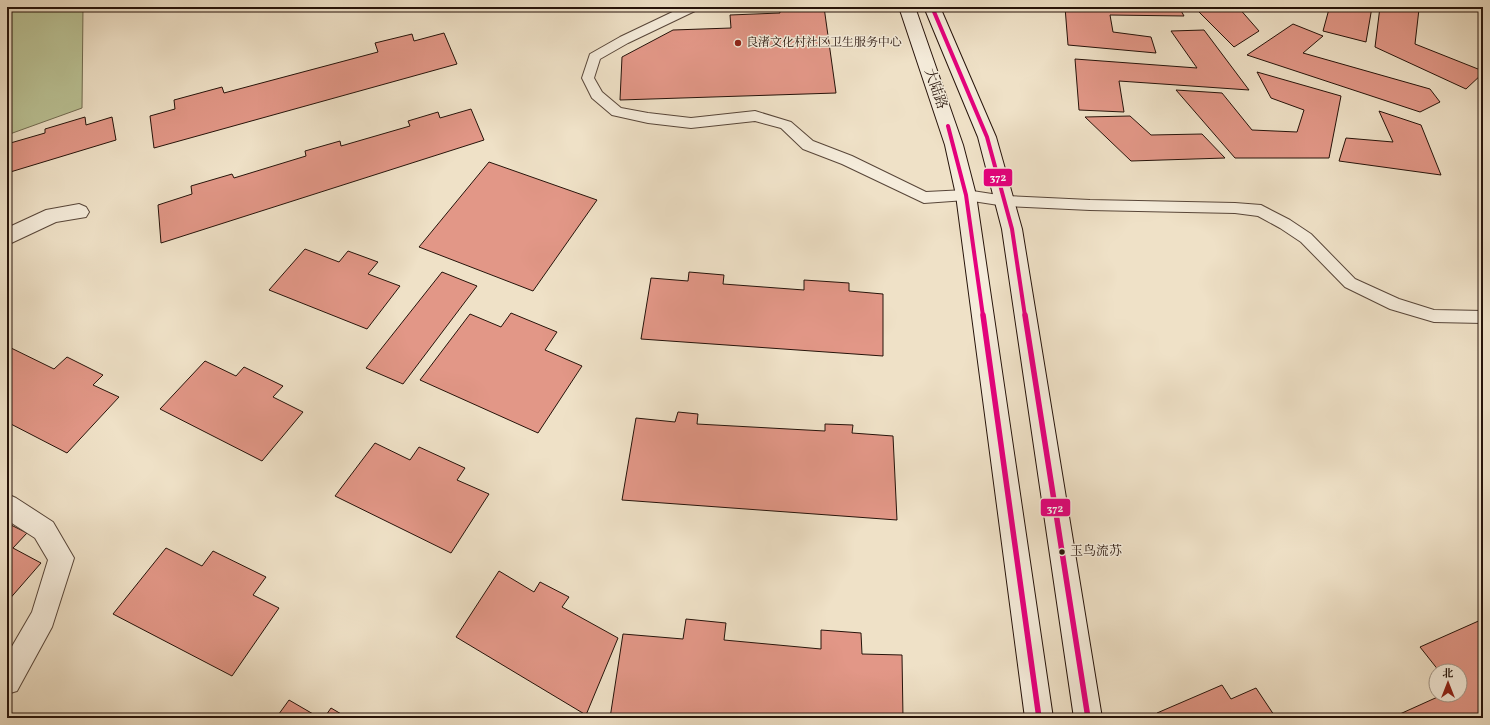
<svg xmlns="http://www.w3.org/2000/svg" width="1490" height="725" viewBox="0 0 1490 725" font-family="Vollkorn,'Noto Serif SC',serif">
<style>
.green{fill:#bac295;stroke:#706a50}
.building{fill:#e29787;stroke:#26130a}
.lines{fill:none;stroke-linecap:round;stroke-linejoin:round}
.service-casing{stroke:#584639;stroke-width:2}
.minor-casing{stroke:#584639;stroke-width:2}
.secondary-casing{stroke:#26130a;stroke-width:2}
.service{fill:#f5ecdb;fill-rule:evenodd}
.minor{fill:#f5ecdb;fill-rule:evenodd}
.secondary{fill:#f5ecdb;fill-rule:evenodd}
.bus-1-far1-casing{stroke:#f5ecdb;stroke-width:6}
.bus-1-casing{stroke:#f5ecdb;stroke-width:8}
.bus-1-far1{stroke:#e5007d;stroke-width:4}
.bus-1{stroke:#e5007d;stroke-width:5.5}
.poi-dot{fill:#8f2418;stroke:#f5ecdb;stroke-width:1.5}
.bus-dot{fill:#26130a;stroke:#f5ecdb;stroke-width:1.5}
.labels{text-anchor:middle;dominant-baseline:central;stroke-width:3;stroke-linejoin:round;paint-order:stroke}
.far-poi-label{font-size:12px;fill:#26130a;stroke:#f5ecdb;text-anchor:start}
.bus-label{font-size:13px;fill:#26130a;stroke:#f5ecdb;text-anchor:start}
.street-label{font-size:14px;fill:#26130a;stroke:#f5ecdb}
.line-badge{stroke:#f5ecdb;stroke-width:1.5}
.badge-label{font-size:11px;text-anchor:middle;font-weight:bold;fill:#fff}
</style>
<rect width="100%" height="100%" fill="#efe1c7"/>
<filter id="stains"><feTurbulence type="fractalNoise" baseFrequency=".005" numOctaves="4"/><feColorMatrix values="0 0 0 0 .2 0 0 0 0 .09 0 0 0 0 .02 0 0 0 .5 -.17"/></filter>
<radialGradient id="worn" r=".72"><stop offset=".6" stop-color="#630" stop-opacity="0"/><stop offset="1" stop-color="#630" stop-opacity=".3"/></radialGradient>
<polygon class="green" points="7,7 83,7 82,108 7,135"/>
<g class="building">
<polygon points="779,7 824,7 836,93 620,100 622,57 673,30 731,28 730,15 780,13"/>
<polygon points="1065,7 1179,7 1184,16 1110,15 1113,32 1151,37 1156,53 1068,45"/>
<polygon points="1194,7 1238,7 1259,31 1234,47"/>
<polygon points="1314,7 1372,7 1366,42 1323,31 1329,9"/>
<polygon points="1380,7 1410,7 1419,9 1415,44 1483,71 1483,73 1466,89 1375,47"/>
<polygon points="1293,24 1323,36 1303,53 1430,89 1440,102 1420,112 1247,55"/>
<polygon points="1204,30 1249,90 1119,81 1124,112 1079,110 1075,59 1197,68 1171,31"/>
<polygon points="444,33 457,64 154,148 150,116 175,109 174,100 222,87 224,93 378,52 375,43 412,34 414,41"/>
<polygon points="1257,72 1341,96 1329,158 1235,158 1176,90 1222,93 1252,130 1297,132 1304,110 1271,98"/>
<polygon points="471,109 484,140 161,243 158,205 192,194 191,186 232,174 234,178 306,156 305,151 340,141 341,146 410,126 408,121 438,112 440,118"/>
<polygon points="1379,111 1421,125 1441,175 1339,161 1346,138 1393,142"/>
<polygon points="1130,116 1151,135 1202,134 1225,158 1131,161 1085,117"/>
<polygon points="85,117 86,125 112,117 116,140 7,173 7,144 45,133 45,129"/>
<polygon points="489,162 597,200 533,291 419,247"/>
<polygon points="305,249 339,262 348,251 378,262 368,274 400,286 367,329 269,290"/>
<polygon points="442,272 477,286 403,384 366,368"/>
<polygon points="689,272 724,275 723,284 804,290 804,280 849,283 849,291 883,294 883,356 641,339 651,278 688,281"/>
<polygon points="511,313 557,332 545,350 582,366 538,433 420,380 470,314 501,327"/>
<polygon points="7,346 54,369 67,357 103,375 93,385 119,397 67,453 7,422"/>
<polygon points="205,361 236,376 244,367 283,386 273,397 303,412 262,461 160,409"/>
<polygon points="678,412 698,414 697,424 825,431 825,424 853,425 852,433 893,436 897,520 622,500 636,418 675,422"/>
<polygon points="375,443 410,460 419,447 465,468 457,480 489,494 451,553 335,496"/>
<polygon points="7,523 27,533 13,548 41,563 7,602"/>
<polygon points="166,548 202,566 213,551 266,577 253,595 279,608 232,676 113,614"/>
<polygon points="499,571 534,592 540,582 569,597 562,607 618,638 586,715 456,637"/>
<polygon points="686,619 726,623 724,640 821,649 821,630 861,633 862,654 902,655 903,718 610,718 623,634 683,639"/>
<polygon points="1483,619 1483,718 1391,718 1442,695 1460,695 1460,671 1439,671 1420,647"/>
<polygon points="1222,685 1231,699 1256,688 1276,718 1160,718 1157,713"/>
<polygon points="289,700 320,718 276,718"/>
<polygon points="331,708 348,718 324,718"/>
</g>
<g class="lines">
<defs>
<polygon id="service" points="683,7 699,7 697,10 628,43 600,59 594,78 602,92 621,108 648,113 691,118 755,111 791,122 813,141 852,156 926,192 966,190 1005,196 1090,200 1235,203 1261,205 1290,220 1311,234 1355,279 1399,299 1434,310 1483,311 1483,323 1434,322 1390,309 1345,287 1301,242 1280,228 1258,216 1235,213 1090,210 1005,206 966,200 924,203 842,164 803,149 781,128 755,121 691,128 648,123 612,115 592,98 582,78 590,54 620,37"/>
<g id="minor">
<polygon points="79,204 86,207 89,212 86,217 56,222 7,245 7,228 46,210"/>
<polygon points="7,494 16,498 53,522 74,558 52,627 17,691 7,694 7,655 32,612 48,560 35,538 7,520"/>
</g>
<g id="secondary">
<polygon points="899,7 915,7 963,145 976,195 1053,718 1025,718 956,195 945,145"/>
<polygon points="924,7 940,7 996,137 1022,229 1102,718 1074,718 1002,229 978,137"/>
</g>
</defs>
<use href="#service" class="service-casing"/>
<use href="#minor" class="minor-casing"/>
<use href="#secondary" class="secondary-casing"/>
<use href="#service" class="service"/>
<use href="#minor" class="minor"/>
<use href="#secondary" class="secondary"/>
<defs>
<g id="bus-1-far1">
<polyline points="932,7 987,137 1012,229 1025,316"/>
<polyline points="948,126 966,195 983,316"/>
</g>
<g id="bus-1">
<polyline points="983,315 1039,718"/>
<polyline points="1025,315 1088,718"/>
</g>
</defs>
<use href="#bus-1-far1" class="bus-1-far1-casing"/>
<use href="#bus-1" class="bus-1-casing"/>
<use href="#bus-1-far1" class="bus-1-far1"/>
<use href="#bus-1" class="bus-1"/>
</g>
<circle class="poi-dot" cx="738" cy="43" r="4"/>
<circle class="bus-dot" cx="1062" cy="552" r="3.5"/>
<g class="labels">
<g class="far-poi-label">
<text x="746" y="43">良渚文化村社区卫生服务中心</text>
</g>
<g class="bus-label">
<text x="1070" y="552">玉鸟流苏</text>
</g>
<g class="street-label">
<text transform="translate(935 89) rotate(71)">大陆路</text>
</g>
</g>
<g class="line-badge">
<rect x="983" y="168" width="30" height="19" rx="4" fill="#e5007d"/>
<rect x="1040" y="498" width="31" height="19" rx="4" fill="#e5007d"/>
</g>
<g class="badge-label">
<text x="998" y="181">372</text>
<text x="1055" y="512">372</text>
</g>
<rect width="1490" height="725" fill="none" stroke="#efe1c7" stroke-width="24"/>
<rect x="8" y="8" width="1474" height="709" fill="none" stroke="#26130a" stroke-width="2"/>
<rect x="12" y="12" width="1466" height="701" fill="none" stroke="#26130a"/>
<g transform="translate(1448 683)"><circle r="19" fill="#f5ecdb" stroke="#a29587"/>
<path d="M0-3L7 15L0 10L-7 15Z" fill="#8f2418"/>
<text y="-6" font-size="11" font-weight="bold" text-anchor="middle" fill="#26130a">北</text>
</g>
<rect width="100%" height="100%" filter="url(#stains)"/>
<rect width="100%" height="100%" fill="url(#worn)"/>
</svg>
